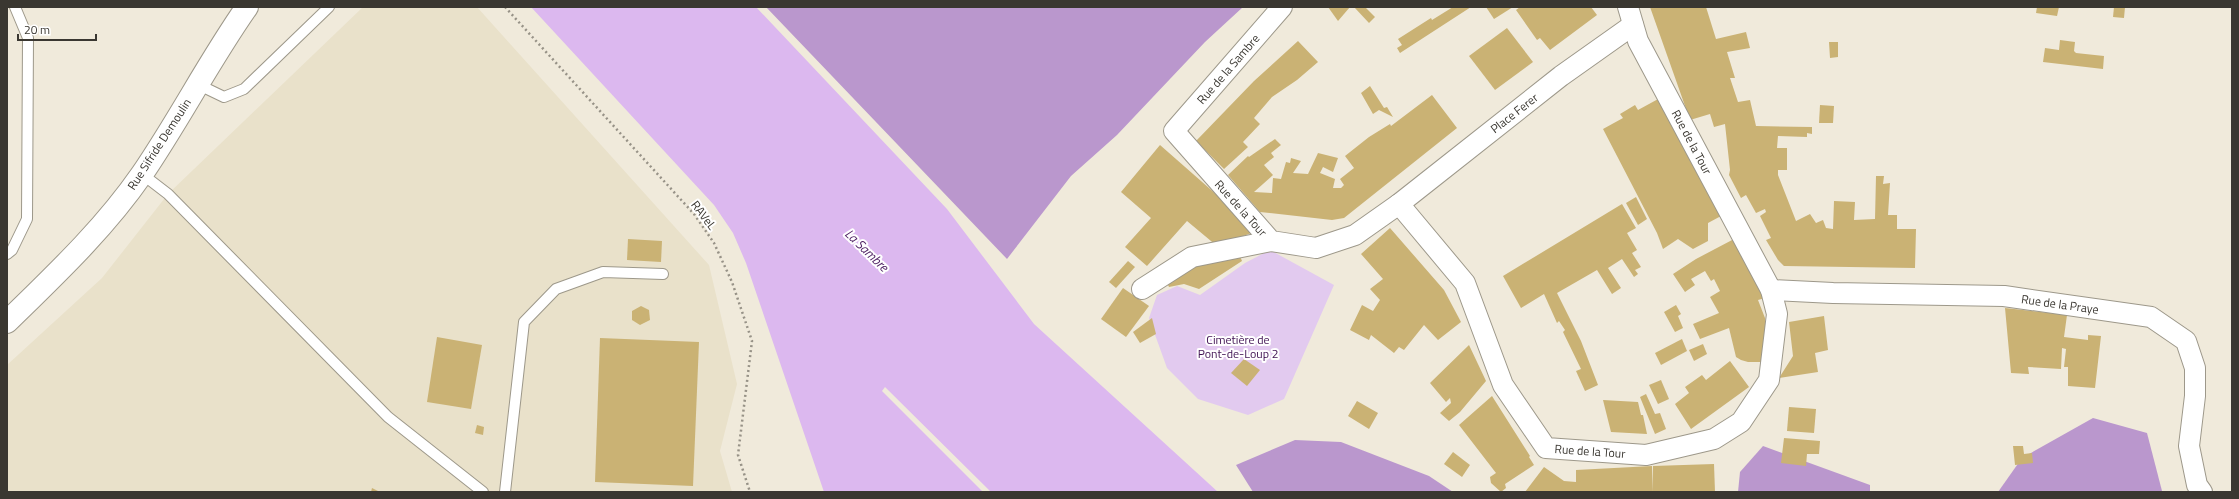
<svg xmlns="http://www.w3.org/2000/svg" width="2239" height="499" viewBox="0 0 2239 499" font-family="'Titillium Web',sans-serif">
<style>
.built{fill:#e9e1ca}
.green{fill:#e2caef}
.forest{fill:#ba97cd}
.water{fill:#dcb8ef}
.building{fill:#cab274}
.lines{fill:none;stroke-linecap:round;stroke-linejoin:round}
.service-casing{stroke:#9d988a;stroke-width:12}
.minor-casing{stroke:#9d988a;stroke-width:22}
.secondary-casing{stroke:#9d988a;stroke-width:24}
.path{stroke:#979287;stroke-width:2.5;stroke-dasharray:2 3;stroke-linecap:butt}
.service{stroke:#fff;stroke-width:10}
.minor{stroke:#fff;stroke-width:20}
.secondary{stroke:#fff;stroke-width:22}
.labels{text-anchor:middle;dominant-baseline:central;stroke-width:4;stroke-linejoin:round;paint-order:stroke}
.street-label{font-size:12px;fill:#3a3731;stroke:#fff}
.park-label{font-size:12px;fill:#3e1051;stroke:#fff}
.water-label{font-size:13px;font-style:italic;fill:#502364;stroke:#fff}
</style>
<rect width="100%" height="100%" fill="#f0eadb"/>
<polygon class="built" points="363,7 477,7 709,265 737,384 720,451 732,492 7,492 7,365 102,278 168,194"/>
<polygon class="green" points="1270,250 1334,285 1284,399 1248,415 1198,399 1167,368 1149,318 1157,295 1177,286 1200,295 1245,263"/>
<g class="forest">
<polygon points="766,7 1243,7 1205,42 1117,135 1071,176 1007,259"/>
<polygon points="2093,418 2147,433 2162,491 1998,492 2022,458"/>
<polygon points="1295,440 1341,442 1429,476 1453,492 1253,492 1236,465"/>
<polygon points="1763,446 1870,485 1870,492 1738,492 1740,472"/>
</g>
<polygon class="water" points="531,7 756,7 947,209 1034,324 1218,492 991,492 885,387 882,391 983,492 824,492 746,263 733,233 714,205"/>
<g class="building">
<polygon points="1328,7 1350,7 1338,21"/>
<polygon points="1354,7 1365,7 1375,17 1369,23"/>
<polygon points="1453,7 1471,7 1400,53 1397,48 1402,45 1398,39 1431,18 1432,20"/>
<polygon points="1486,7 1513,7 1494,19"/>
<polygon points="1520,7 1591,7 1597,15 1550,50 1540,38 1537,40 1516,10"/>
<polygon points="1650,7 1706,7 1716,39 1746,32 1750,48 1727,52 1735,78 1730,78 1738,102 1750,100 1756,126 1812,127 1812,134 1807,133 1807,137 1778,136 1777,148 1787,148 1787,170 1778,170 1778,175 1796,221 1810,214 1816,223 1823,220 1826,228 1833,229 1834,201 1855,202 1854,220 1875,219 1876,176 1884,176 1883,184 1890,183 1888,215 1897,215 1897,229 1916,229 1915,268 1784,266 1778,260 1766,240 1771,238 1760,216 1766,212 1765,209 1756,213 1746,195 1741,198 1729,175 1730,170 1725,124 1714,127 1710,114 1690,120"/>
<polygon points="2037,7 2059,7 2057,16 2036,13"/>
<polygon points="2114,7 2125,7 2124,18 2113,17"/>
<polygon points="1507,28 1533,62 1495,90 1469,56"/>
<polygon points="2060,40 2075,42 2074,51 2076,53 2104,56 2103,69 2043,62 2045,48 2059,50"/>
<polygon points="1298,41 1318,62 1297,80 1272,97 1254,118 1260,124 1243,142 1248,147 1224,169 1196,141 1254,81"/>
<polygon points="1829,42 1838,42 1838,57 1830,58"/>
<polygon points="1370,86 1384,108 1387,107 1393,117 1379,110 1373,114 1361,93"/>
<polygon points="1432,95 1457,128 1344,218 1332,220 1260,212 1228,175 1248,156 1249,157 1275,139 1281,145 1271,153 1274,157 1264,165 1273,175 1254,192 1272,193 1273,178 1281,179 1286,162 1290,163 1291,158 1301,161 1293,173 1308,174 1318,153 1338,158 1333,172 1323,167 1320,173 1335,179 1333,188 1341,188 1344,185 1340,179 1354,168 1345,156 1369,137 1390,124 1391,126"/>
<polygon points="1660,98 1721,216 1708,223 1708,241 1693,249 1678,239 1663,249 1657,233 1603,129 1623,118 1620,114 1635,105 1638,110"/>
<polygon points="1820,105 1834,106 1833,123 1819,123"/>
<polygon points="1160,145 1234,210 1254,232 1217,246 1187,221 1147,266 1125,247 1151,218 1121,192"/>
<polygon points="1636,197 1647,219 1638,225 1626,203"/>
<polygon points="1622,204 1636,228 1627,233 1637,250 1632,253 1641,267 1635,270 1638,274 1634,277 1622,259 1608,268 1621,288 1612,294 1597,270 1557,293 1581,341 1598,385 1585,391 1576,371 1581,369 1563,332 1565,330 1559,321 1557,323 1544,294 1521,308 1503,276"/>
<polygon points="1390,228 1444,290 1461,322 1438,340 1424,325 1404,350 1399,347 1394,353 1371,335 1369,340 1350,330 1362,305 1373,311 1380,300 1370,289 1383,279 1361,254"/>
<polygon points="628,239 662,241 661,262 627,260"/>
<polygon points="1734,239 1765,298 1758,300 1765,318 1767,338 1762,362 1748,362 1741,360 1736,357 1729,328 1700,339 1693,324 1719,313 1710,297 1720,291 1714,279 1711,281 1705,271 1691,279 1695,285 1685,292 1673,274 1696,259"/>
<polygon points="1239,254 1242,261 1199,289 1184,284 1169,287 1165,279 1186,269"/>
<polygon points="1128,261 1135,267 1116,288 1109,282"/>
<polygon points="1123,288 1149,306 1126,337 1101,319"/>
<polygon points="1676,305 1681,314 1678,316 1683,328 1675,332 1664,312"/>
<polygon points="641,306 649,310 650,320 640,325 632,320 632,311"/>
<polygon points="2005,308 2067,315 2064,337 2088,340 2088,335 2101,336 2095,388 2068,386 2068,367 2064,367 2066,349 2062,348 2061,369 2028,367 2029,374 2011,373"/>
<polygon points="1824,316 1828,350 1815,353 1818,372 1779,378 1793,356 1789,322"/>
<polygon points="1152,318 1156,334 1140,343 1133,332"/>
<polygon points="437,337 482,345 471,409 427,402"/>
<polygon points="600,338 699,342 693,486 595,482"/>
<polygon points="1682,339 1687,351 1661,365 1655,353"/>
<polygon points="1703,344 1707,354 1694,361 1689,350"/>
<polygon points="1469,345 1486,381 1460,412 1449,421 1440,413 1451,403 1450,398 1446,402 1430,383"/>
<polygon points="1244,359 1260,370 1247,386 1231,373"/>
<polygon points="1730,361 1749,387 1691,429 1675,404 1689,393 1685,387 1702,375 1706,380"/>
<polygon points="1661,380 1669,399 1658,404 1649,385"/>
<polygon points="1646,394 1655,414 1660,413 1666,429 1655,434 1640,397"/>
<polygon points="1492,396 1530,456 1529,457 1534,465 1505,484 1506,488 1501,492 1491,483 1490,477 1496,473 1459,425"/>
<polygon points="1603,400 1638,402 1641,415 1643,415 1647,434 1611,432"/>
<polygon points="1357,401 1378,413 1369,429 1348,416"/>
<polygon points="1789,407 1816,409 1814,433 1787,431"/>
<polygon points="477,425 484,427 483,435 475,433"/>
<polygon points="1784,438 1820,441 1819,454 1807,454 1806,466 1781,463"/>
<polygon points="2013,446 2023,446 2024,454 2032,453 2033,463 2015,465"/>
<polygon points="1453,452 1470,465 1462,477 1444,464"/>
<polygon points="1714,464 1715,492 1653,492 1653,466"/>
<polygon points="1652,466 1653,492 1525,492 1544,467 1564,481 1576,482 1576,470"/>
<polygon points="372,488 380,492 371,492"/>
</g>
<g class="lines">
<defs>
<g id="service">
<polyline points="197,84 224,97 244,89 329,7"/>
<polyline points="142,174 168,194 388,417 483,492"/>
<polyline points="7,254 12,250 27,219 28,38 15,7"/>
<polyline points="505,492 524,322 556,289 603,272 663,274"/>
</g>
<g id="minor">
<polyline points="1282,7 1174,131 1271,241 1316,248 1355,235 1399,204 1561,76 1633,25"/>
<polyline points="1399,204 1465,283 1503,385 1546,448 1646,455 1714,439 1741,422 1769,380 1777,314 1771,290 1638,41 1628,7"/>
<polyline points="1142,289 1192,257 1271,241"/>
<polyline points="1771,290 1833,293 2004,296 2151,317 2186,341 2195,368 2195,396 2189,446 2197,485 2202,492"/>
</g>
<path id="secondary" d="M7,322C55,275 104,229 142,174C179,120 209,61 247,7"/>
</defs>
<use href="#service" class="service-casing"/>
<use href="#minor" class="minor-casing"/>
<use href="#secondary" class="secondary-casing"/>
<polyline class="path" points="505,7 694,214 714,243 732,282 752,341 738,455 750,492"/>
<use href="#service" class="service"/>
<use href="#minor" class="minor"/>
<use href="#secondary" class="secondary"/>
</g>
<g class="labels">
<g class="street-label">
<text transform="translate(1228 69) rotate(-49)">Rue de la Sambre</text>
<text transform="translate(1514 113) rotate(-38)">Place Ferer</text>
<text transform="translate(1692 142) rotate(62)">Rue de la Tour</text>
<text transform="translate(159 144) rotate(-57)">Rue Sifride Demoulin</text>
<text transform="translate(1241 208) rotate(48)">Rue de la Tour</text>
<text transform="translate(704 215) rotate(53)">RAVeL</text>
<text transform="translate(2060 304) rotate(8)">Rue de la Praye</text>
<text transform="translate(1590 451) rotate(4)">Rue de la Tour</text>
</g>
<g class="park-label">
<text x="1238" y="339">Cimetière de<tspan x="1238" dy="14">Pont-de-Loup 2</tspan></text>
</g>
<g class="water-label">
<text transform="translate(867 250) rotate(44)">La Sambre</text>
</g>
</g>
<rect width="2239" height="499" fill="none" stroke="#3a3731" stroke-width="16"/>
<path d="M18 34v6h78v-6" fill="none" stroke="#3a3731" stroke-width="2"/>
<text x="24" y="34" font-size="12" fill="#3a3731" stroke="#ffffff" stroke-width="3" paint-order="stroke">20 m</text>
</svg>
